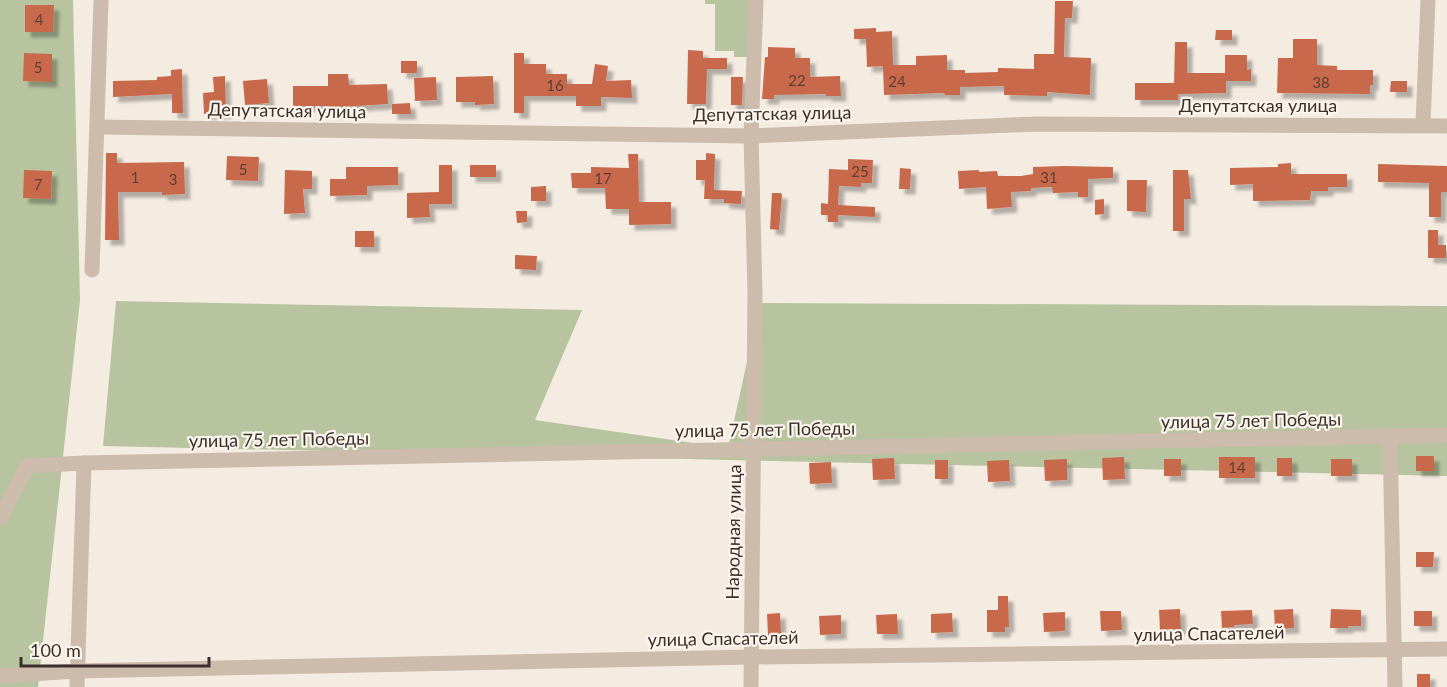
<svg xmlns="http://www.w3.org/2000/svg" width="1447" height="687" viewBox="0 0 1447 687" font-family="Lato,sans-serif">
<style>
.green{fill:#b8c4a0}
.building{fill:#c8694b;filter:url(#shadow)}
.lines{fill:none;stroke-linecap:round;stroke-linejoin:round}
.minor{stroke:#cdbbac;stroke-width:15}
.labels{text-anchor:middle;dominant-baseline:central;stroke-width:4.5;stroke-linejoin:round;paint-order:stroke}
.number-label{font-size:15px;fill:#5e3e33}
.street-label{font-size:18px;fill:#3b302b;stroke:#fbf5ee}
</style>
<defs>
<filter id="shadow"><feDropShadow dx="5.5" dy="5.5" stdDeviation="1.5" flood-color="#0004"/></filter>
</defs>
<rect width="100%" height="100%" fill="#f4ebe1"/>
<g class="green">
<polygon points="0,0 73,0 80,300 38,687 0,687"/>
<polygon points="705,0 750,0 748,57 734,57 734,51 715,51 715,4 705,4"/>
<polygon points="116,301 582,310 535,420 728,448 760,303 1447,306 1447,476 103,446"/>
</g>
<g class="building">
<polygon points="1055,1 1073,1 1072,18 1065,18 1064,57 1091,58 1090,95 1047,92 1047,96 1004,95 1004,86 960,87 960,95 945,95 944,93 884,95 883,66 867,67 866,39 854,39 854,29 876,28 876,32 892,31 893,65 916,65 916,56 947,55 947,70 965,70 965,73 998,72 998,68 1034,69 1034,54 1054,54"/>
<polygon points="25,5 54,5 53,32 25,32"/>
<polygon points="1216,30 1232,30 1232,40 1215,40"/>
<polygon points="1293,39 1317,39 1317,65 1337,66 1337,70 1373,70 1373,85 1370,85 1370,94 1277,93 1278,58 1293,58"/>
<polygon points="1175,42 1187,42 1187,73 1225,73 1225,55 1247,55 1247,70 1251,69 1251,81 1226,81 1226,93 1178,94 1178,100 1135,100 1135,83 1174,83"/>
<polygon points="768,47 795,48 795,58 810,58 810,77 840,76 841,96 826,96 826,94 774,95 774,99 762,99 765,57 768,57"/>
<polygon points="688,50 703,51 703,58 727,58 727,69 707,69 706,104 687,104"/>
<polygon points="24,53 52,54 52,82 23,81"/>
<polygon points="514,53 524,53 524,64 546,64 546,74 567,74 567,84 592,84 595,64 608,66 606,81 631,80 632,98 601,97 601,106 576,106 576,96 524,96 524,113 514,113"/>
<rect x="401" y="61" width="16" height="12"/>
<polygon points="182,69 183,113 172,113 172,94 113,97 113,81 157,80 157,77 171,76 171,70"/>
<polygon points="328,74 348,74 349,85 387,84 388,104 338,107 338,113 329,113 329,106 293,106 293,86 328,86"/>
<polygon points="225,76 226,113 204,114 203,93 214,92 213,77"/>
<polygon points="493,76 494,104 475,105 475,102 456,102 456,77"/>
<polygon points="436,77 437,100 415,101 414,78"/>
<polygon points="731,77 743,77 742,105 731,105"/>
<polygon points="267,79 269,103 245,105 243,81"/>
<polygon points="1391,81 1407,81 1407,92 1390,92"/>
<polygon points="410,103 411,114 392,114 392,104"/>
<polygon points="106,153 117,153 117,163 184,162 185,194 162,195 162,192 118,192 119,240 105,240"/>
<polygon points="706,153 715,154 714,190 742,191 741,204 724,203 724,199 704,199 705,180 696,180 696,160 706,160"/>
<polygon points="628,154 638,154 639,202 671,202 671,224 629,225 629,209 606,209 605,188 572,188 571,173 591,173 591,167 629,168"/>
<polygon points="227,156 259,157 258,181 226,180"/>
<polygon points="848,159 873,160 872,183 861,183 861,187 839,186 838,205 875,207 875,217 838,215 838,222 828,222 828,215 821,215 821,203 828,204 829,169 848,170"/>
<polygon points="1291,163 1291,174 1347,174 1347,187 1328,187 1328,191 1311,191 1310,200 1253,201 1253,184 1230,185 1230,168 1278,167 1278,164"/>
<polygon points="1378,164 1447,166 1447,192 1441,192 1441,217 1429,217 1429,183 1378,182"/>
<polygon points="439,165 452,165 452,204 429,204 430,217 407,218 407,193 439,192"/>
<rect x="470" y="165" width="26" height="12"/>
<polygon points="1064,166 1113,167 1113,178 1088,179 1088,197 1078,197 1078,192 1053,193 1052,187 1031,188 1031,191 1011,192 1012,207 987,209 986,187 959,189 958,171 979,170 979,172 997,171 998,176 1021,176 1033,174 1033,167"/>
<polygon points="346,167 398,167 398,185 367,186 367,195 330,196 330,179 346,179"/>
<polygon points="900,168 911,169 910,189 899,189"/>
<polygon points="24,170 52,171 51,199 23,198"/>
<polygon points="285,170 312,171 312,189 303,189 305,213 284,214"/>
<polygon points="1173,170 1188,170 1191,199 1184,199 1184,231 1173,231"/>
<polygon points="1127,180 1147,180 1146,212 1127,211"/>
<polygon points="546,186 546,201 531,201 531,187"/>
<polygon points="772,193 781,193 782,195 779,230 770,229"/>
<polygon points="1104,199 1104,214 1095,215 1095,200"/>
<polygon points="516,211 527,211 527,222 517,223"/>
<polygon points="1428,230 1438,230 1438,245 1446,245 1446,258 1428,258"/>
<rect x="355" y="231" width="19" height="16"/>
<polygon points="515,255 537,256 536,270 515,269"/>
<rect x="1416" y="456" width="18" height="15"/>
<polygon points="1124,457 1125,479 1103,480 1102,458"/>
<rect x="1219" y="457" width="36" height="21"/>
<polygon points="894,458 895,479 873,480 872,459"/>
<rect x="1277" y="458" width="15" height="18"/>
<polygon points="1067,459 1067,480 1045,481 1044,460"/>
<rect x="1164" y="459" width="17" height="17"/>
<rect x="1331" y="459" width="21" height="17"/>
<rect x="935" y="460" width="13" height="19"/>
<polygon points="1009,460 1010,481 988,482 987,461"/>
<polygon points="831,462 832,483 810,484 809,463"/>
<polygon points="1416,552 1434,552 1433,567 1416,567"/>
<polygon points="998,596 1008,596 1009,627 1005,627 1005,632 987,632 987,610 998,610"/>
<polygon points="1180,609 1181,629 1160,630 1159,610"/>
<polygon points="1293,609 1294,628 1275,629 1274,610"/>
<polygon points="1331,609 1361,610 1361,626 1348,626 1348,628 1330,628"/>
<polygon points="1252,610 1253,624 1234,625 1234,627 1222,628 1221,611"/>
<polygon points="1100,611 1121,611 1122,630 1101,631"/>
<rect x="1414" y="611" width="18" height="15"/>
<polygon points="1065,612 1065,631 1044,632 1043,613"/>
<polygon points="780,613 781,634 768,635 767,614"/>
<polygon points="952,613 953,632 931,633 931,614"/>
<polygon points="897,614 898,634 877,634 876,615"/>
<polygon points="841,615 841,634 820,635 819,616"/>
<rect x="1417" y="674" width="13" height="13"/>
</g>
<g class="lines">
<g class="minor">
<polyline points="1423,125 1428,0"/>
<polyline points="98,127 751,136 1037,124 1447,126"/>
<polyline points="92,270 101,0"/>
<polyline points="1390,436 1395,687"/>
<polyline points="0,518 27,466 84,463 1447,435"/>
<polyline points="0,676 76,671 752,657 1447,649"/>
<polyline points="77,687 84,463"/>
<polyline points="751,687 755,294 751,136 756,0"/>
</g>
</g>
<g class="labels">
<g class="number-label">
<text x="39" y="19">4</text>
<text x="38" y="67">5</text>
<text x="797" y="80">22</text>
<text x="897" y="81">24</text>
<text x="1321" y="82">38</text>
<text x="555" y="85">16</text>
<text x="243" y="169">5</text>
<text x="860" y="171">25</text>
<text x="135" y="177">1</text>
<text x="1049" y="177">31</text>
<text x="603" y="178">17</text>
<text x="173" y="179">3</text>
<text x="38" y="184">7</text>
<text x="1237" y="467">14</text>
</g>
<g class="street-label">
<text x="1258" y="105">Депутатская улица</text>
<text transform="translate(287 110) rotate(1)">Депутатская улица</text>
<text transform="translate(772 113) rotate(-1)">Депутатская улица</text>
<text transform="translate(1251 420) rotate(-1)">улица 75 лет Победы</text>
<text transform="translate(765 429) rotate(-1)">улица 75 лет Победы</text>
<text transform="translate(279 439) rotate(-1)">улица 75 лет Победы</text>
<text transform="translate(733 532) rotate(-89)">Народная улица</text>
<text transform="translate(1209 633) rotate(-1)">улица Спасателей</text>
<text transform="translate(723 638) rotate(-1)">улица Спасателей</text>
</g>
</g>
<path d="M21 657v9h188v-9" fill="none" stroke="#3b302b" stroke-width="3"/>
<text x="30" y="657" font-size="18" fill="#3b302b" stroke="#fbf5ee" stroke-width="4.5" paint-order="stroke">100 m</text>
</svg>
